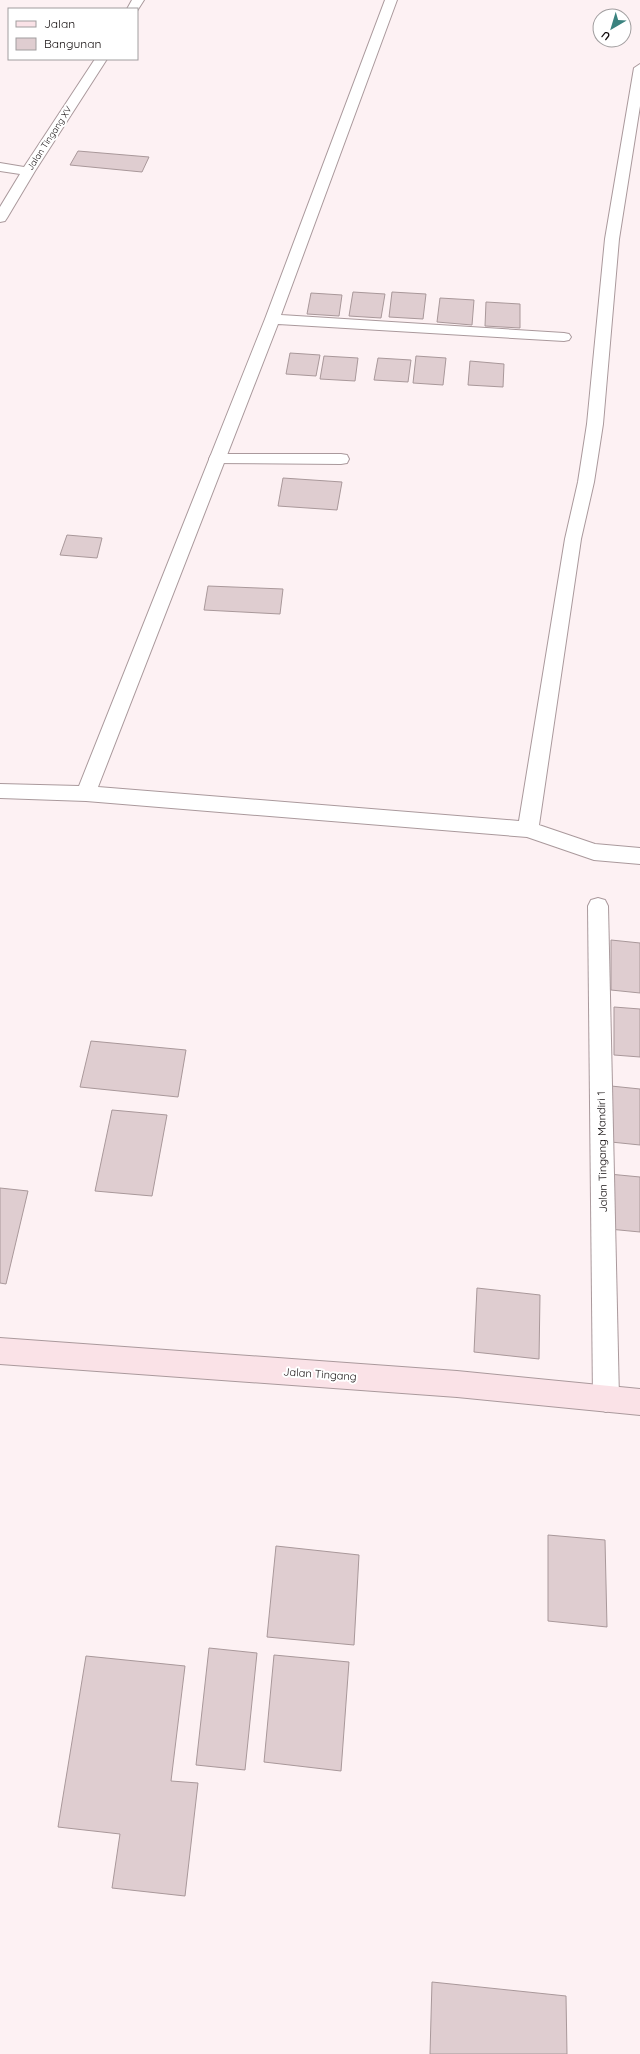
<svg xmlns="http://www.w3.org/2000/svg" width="640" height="2054" font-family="Quicksand,sans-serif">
<rect width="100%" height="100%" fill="#fdf1f3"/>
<g fill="#dfcdd0" stroke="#a9989a">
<path d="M78,151l71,6 -7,15 -72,-7z"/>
<path d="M353,292l32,2 -4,24 -32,-2z"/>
<path d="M392,292l34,2 -3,25 -34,-2z"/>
<path d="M311,293l31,2 -3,21 -32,-2z"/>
<path d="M440,298l34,2 -2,25 -35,-3z"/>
<path d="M486,302l34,2v24l-35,-2z"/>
<path d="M290,353l30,2 -4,21 -30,-2z"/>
<path d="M324,356l34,2 -3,23 -35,-2z"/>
<path d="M416,356l30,2 -3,27 -30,-2z"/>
<path d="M378,358l33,2 -3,22 -34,-2z"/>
<path d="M470,361l34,3 -1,23 -35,-2z"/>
<path d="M283,478l59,4 -5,28 -59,-4z"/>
<path d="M67,535l35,3 -5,20 -37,-3z"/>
<path d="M208,586l75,3 -3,25 -76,-4z"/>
<path d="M611,940l29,3v50l-29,-3z"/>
<path d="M614,1007l26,2v48l-26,-2z"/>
<path d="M91,1041l95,9 -8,47 -98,-10z"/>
<path d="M611,1086l29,3v56l-29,-3z"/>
<path d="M112,1110l55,5 -15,81 -57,-5z"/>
<path d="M609,1174l31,3v55l-31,-3z"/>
<path d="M0,1188l28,3 -22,93 -6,-1z"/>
<path d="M477,1288l63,7 -1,64 -65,-7z"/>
<path d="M548,1535l57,5 2,87 -59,-6z"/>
<path d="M276,1546l83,9 -5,90 -87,-8z"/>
<path d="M209,1648l48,5 -12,117 -49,-5z"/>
<path d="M274,1655l75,7 -8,109 -77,-9z"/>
<path d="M86,1656l99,10 -14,115 27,2 -13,113 -73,-8 8,-54 -62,-7z"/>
<path d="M432,1982l134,14 1,58h-137z"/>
</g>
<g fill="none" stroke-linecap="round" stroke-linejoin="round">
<defs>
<path id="lane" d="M217,454h124l6,1 2,4 -2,4 -6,1 -130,-1 -2,-4 2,-4z"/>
<g id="street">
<path d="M132,0h12l-7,11v-2h-10z"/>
<path d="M385,0h12l-116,315 283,18 5,1 2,3 -2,3 -5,1 -286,-17 -180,463 421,34 46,-282 13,-57 9,-58 18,-185 29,-171 6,-4v42l-21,133 -16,185 -9,58 -13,57 -42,286 56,19 45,4v16l-46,-4 -67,-23 -441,-36 -86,-3v-14l79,2 186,-467z"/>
<path d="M95,59h12l-72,112 -28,47 -2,3 -5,1v-15l20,-33 -20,-3v-8l24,4z"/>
<path d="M598,898l7,2 3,6 11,493 -4,9 -9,4 -9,-4 -4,-9 -5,-493 3,-6z"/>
</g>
<path id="secondary" d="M0,1338l457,33 183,18v26l-183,-18 -457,-33z"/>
</defs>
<use href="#lane" stroke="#aa999c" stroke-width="2"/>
<use href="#street" stroke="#aa999c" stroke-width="2"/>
<use href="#secondary" stroke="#aa999c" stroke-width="2"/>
<use href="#lane" fill="#fff" fill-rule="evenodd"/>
<use href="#street" fill="#fff" fill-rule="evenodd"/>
<use href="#secondary" fill="#fae2e7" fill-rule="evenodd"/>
</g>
<g text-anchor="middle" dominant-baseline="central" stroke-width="4" stroke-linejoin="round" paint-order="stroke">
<g font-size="9" fill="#130d0e" stroke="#fff">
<text transform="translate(49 138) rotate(-57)">Jalan Tingang XV</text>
</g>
<g font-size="11" fill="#130d0e" stroke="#fff">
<text transform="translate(602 1152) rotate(-91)">Jalan Tingang Mandiri 1</text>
<text transform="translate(320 1374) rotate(4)">Jalan Tingang</text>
</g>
</g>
<rect x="8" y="8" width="130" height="52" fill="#ffffff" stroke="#a19e9f"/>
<rect x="16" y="21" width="20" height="6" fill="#fae2e7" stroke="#a19e9f"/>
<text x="44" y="28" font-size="12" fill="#130d0e">Jalan</text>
<rect x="16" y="38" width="20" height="12" fill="#dfcdd0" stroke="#a19e9f"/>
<text x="44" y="48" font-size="12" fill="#130d0e">Bangunan</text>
<g transform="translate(612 28) rotate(218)"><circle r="19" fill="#ffffff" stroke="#a19e9f"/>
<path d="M0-3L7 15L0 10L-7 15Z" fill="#3b837f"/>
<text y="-6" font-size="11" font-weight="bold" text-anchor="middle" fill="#130d0e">U</text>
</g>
</svg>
